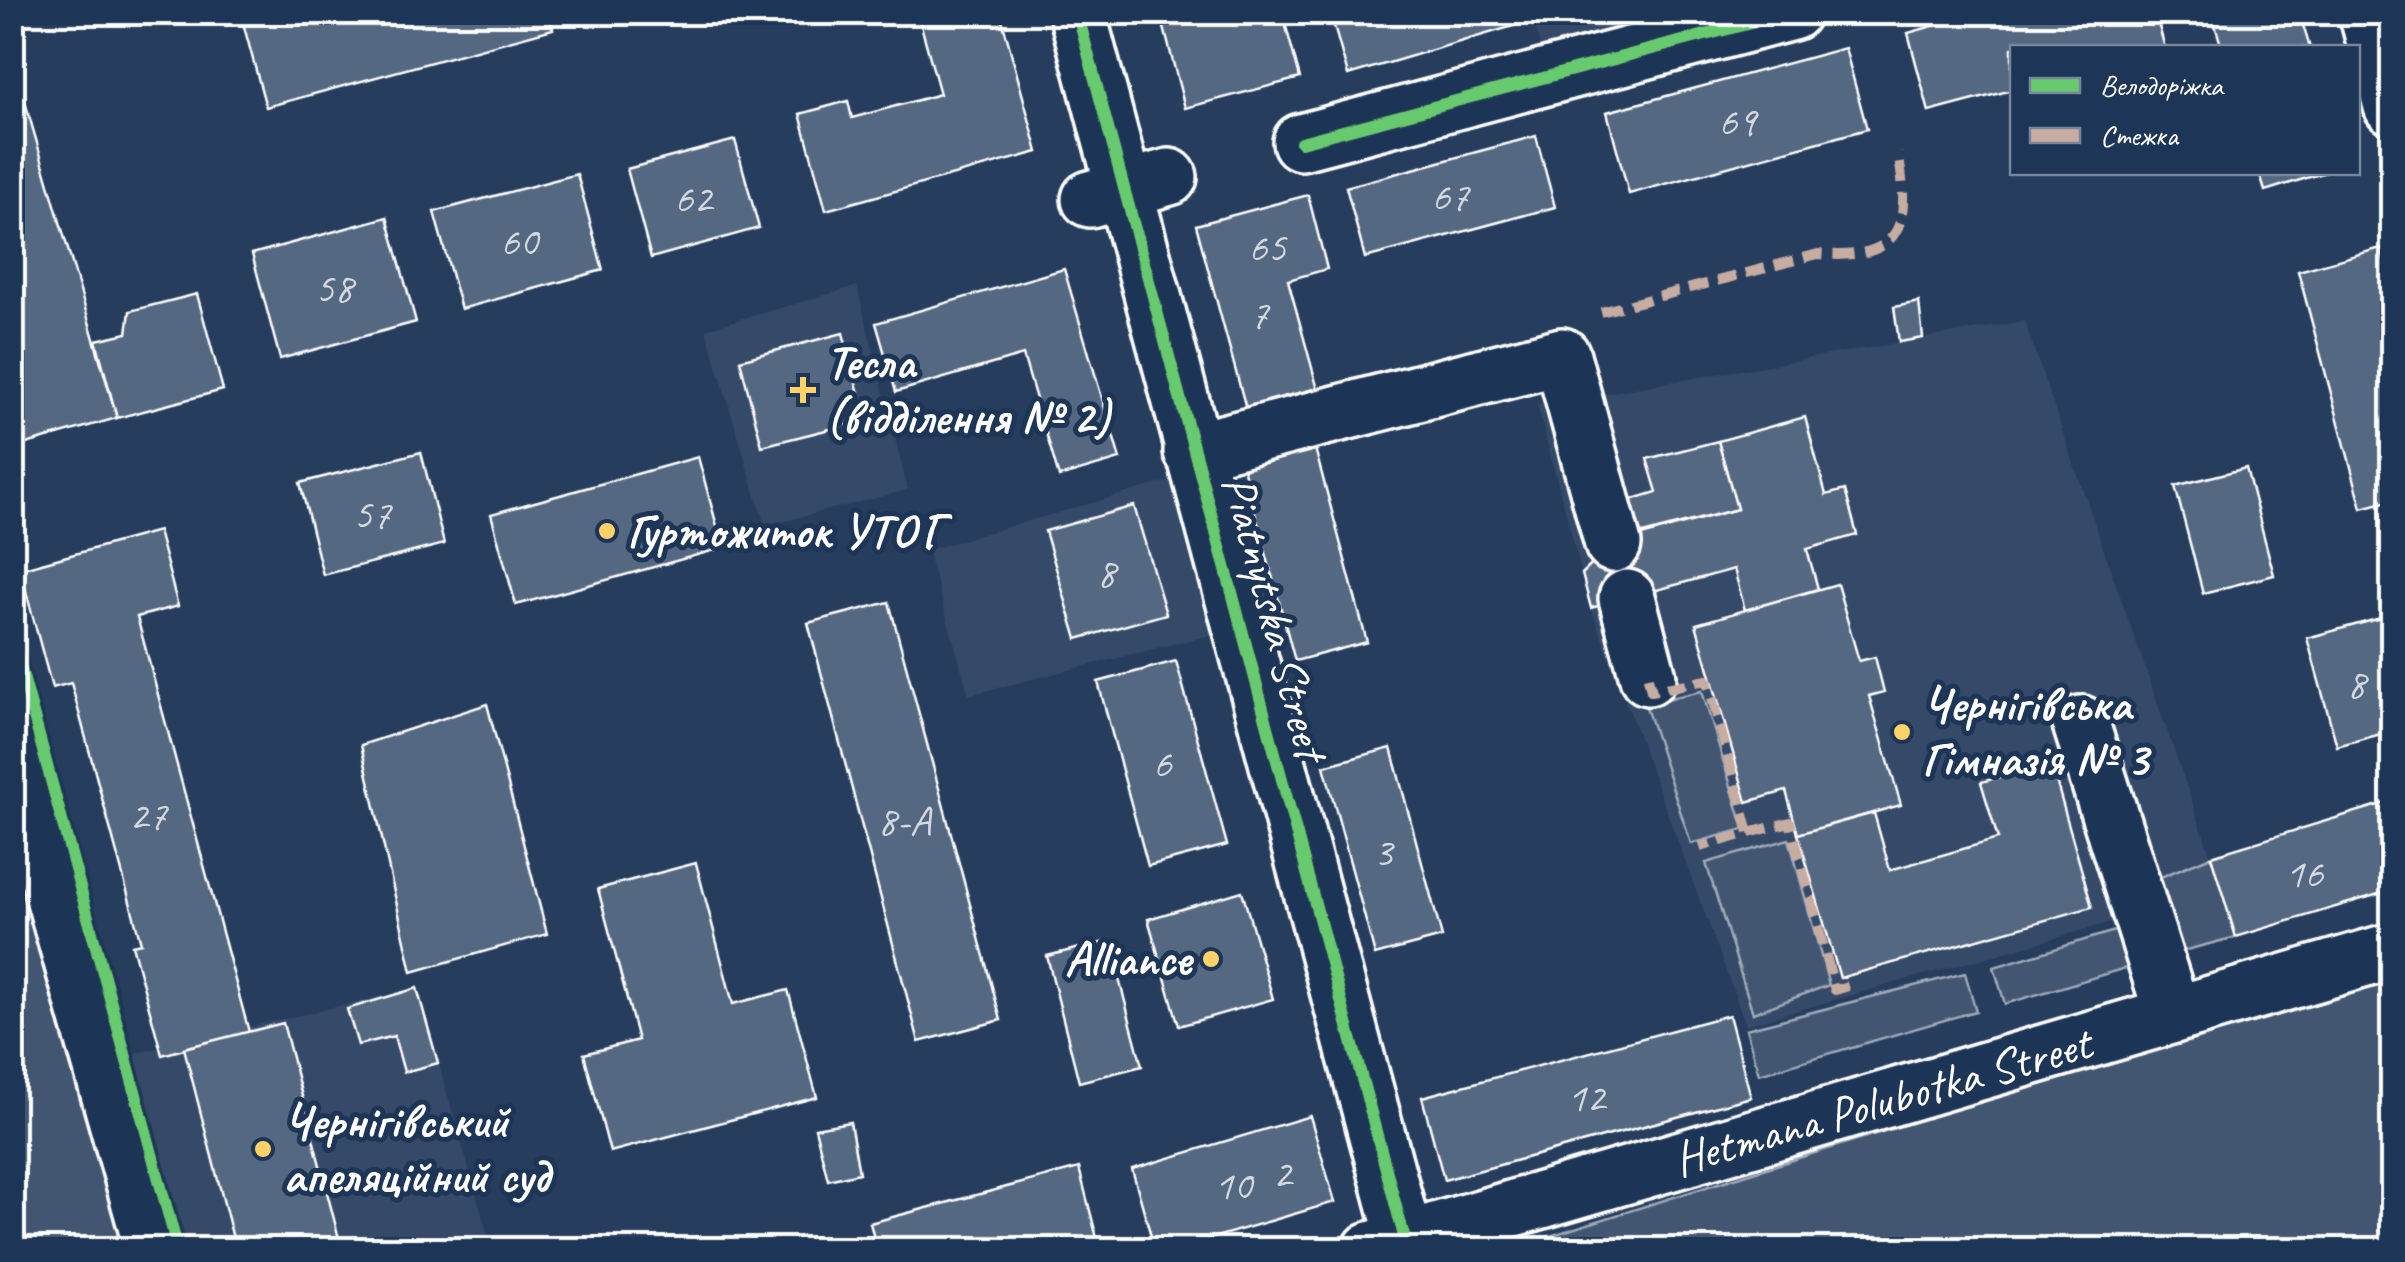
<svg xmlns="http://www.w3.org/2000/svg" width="2405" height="1262" font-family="Caveat,sans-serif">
<rect width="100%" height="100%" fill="#263d5e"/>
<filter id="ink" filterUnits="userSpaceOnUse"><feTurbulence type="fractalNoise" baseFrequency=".01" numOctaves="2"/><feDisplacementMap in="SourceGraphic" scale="20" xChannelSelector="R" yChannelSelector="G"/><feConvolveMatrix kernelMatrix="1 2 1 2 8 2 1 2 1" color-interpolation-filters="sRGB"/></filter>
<g filter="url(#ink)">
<g fill="#344a68">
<path d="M1529,13h156l-144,39 -7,-32z"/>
<path d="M857,286l51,204 -143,36 -59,-197z"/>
<path d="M2024,321l187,535 -78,32 8,26 -395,111 -155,-417 -54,-203z"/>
<path d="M1179,478l43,154 -253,63 -42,-145z"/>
<path d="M417,988l75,261h-325l-53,-191z"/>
</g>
<g fill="#425672" stroke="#a0aab8" stroke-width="2.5">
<path d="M1702,691l42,138 -53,15 -46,-140z"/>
<path d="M12,797l128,452h-125l-3,-9z"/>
<path d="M1789,839l40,146 -76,28 -47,-150z"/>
<path d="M2211,856l25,81 -65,17 -20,-73z"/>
<path d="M2128,927l11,37 -134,40 -11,-37z"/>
<path d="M1965,973l11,38 -217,63 -13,-45z"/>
<path d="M2392,982v267h-884l508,-159z"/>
</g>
<g fill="#556781" stroke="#fff" stroke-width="2.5">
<path d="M240,12h308l5,17 -287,78z"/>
<path d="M899,12h101l38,140 -212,58 -26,-96 48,-13 4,17 88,-24 -21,-76 -17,4z"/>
<path d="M1160,12h122l18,66 -115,30z"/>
<path d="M1330,12h201l3,8 -186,55z"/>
<path d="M1982,12h173l10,36h-153v42l-83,22 -21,-79z"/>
<path d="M2211,12h88l11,36h-88z"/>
<path d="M1845,48l22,81 -238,65 -22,-82z"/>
<path d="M12,57l105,361 -105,30z"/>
<path d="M1536,136l19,71 -190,51 -19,-71z"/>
<path d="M735,140l24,88 -108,30 -24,-89z"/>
<path d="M2259,172h67l-61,19z"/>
<path d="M577,174l26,96 -142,39 -27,-97z"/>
<path d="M1308,195l19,74 -39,11 32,117 -72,19 -52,-191z"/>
<path d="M387,217l29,105 -136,37 -28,-105z"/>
<path d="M2381,248l11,42v210l-30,8 -64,-237z"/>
<path d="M1064,269l56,190 -61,18 -36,-122 -127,37 -20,-69z"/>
<path d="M197,294l26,96 -106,28 -21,-78 31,-7 3,-22z"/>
<path d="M1919,302l4,36 -24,4 -5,-35z"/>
<path d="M843,333l23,87 -104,26 -22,-86z"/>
<path d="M1805,417l21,78 19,-5 12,45 -50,14 11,40 -73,21 -11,-41 -143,39 -9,-34 31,-30 124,-35 -19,-68z"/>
<path d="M1313,441l54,201 -72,19 -54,-201z"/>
<path d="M1718,441l19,68 -117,31 -10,-34 47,-14 -10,-33z"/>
<path d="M421,452l23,92 -121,31 -23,-92z"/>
<path d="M698,457l25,91 -207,57 -25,-91z"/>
<path d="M2246,468l28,107 -71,18 -28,-107z"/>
<path d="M1134,506l32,108 -89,25 -32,-108z"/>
<path d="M158,531l20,75 -41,11 112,415 -87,23 -30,-110 9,-2 -70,-260 -19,5 -32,-119z"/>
<path d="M1837,584l22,77 16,-4 9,35 -15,4 32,109 -103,29 -12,-43 -39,11 -51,-178z"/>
<path d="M889,602l112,418 -82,22 -111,-419z"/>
<path d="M2392,615v116l-55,15 -30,-108z"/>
<path d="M1176,661l51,184 -79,21 -50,-184z"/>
<path d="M487,704l60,230 -135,38 -51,-227z"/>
<path d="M1391,748l51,189 -67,18 -51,-189z"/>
<path d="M2051,763l41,144 -252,71 -42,-144 76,-21 16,57 108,-31 -17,-57z"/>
<path d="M2392,801v89l-156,47 -25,-81z"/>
<path d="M696,863l37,141 55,-14 29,107 -207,55 -26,-98 54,-14 -40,-151z"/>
<path d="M1242,891l31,108 -94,27 -31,-107z"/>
<path d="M1109,941l33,125 -63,16 -32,-126z"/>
<path d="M417,988l21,75 -34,9 -10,-36 -36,9 -11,-36z"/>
<path d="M1729,1015l22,82 -307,83 -22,-83z"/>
<path d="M283,1023l59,227h-106l-52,-202z"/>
<path d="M1310,1116l25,86 -163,48h-17l-23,-81z"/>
<path d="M850,1122l9,51 -31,7 -13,-52z"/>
<path d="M1079,1168l21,82h-223l-7,-27z"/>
</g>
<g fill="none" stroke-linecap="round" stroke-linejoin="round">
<defs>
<g id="minor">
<path d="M1077,12l328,1228"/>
<path d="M2367,12l25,94"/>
<path d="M1301,142l491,-130"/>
<path d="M1090,199l79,-22"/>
<path d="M1192,451l370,-95 51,188"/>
<path d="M1627,598l21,79"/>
<path d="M2081,724l92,291"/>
</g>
<g id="major">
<path d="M12,747l141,503"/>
<path d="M1371,1250l1021,-299"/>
</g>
</defs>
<use href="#minor" stroke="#fff" stroke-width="62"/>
<use href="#major" stroke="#fff" stroke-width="62"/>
<use href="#minor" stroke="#1d3557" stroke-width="55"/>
<use href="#major" stroke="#1d3557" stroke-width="55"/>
<g stroke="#c7aca2" stroke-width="10" stroke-dasharray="20 10" stroke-linecap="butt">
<path d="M1601,312l217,-58c83,7 94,-27 80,-101"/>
<path d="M1648,677l3,14 56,-11 42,153 -49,14"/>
<path d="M1749,833l41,-11 45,168 14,-4"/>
</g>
<defs>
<g id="cycleway">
<path d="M1077,12l328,1228"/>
<path d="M1301,142l491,-130"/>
<path d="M12,636l166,614"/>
</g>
</defs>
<use href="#cycleway" stroke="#1d3557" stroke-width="19"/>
<use href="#cycleway" stroke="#67ca6e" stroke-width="12"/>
</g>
</g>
<g fill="#ffd166" stroke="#1d3557" stroke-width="4">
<path d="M798 375h10v10h10v10h-10v10h-10v-10h-10v-10h10z"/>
<circle cx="607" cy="531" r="10"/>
<circle cx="1902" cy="732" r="10"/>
<circle cx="1211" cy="959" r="10"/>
<circle cx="263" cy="1149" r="10"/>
</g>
<g text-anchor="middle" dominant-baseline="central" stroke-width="10" stroke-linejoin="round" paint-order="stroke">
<g font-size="42" fill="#d4d9e0">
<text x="1737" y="121">69</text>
<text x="1450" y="196">67</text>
<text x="693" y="198">62</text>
<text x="519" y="241">60</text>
<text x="1267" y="247">65</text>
<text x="334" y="288">58</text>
<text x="1259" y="314">7</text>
<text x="372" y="514">57</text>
<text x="1106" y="573">8</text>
<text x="2356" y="684">8</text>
<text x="1162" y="763">6</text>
<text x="148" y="815">27</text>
<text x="904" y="821">8-А</text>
<text x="1383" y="852">3</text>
<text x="2304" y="873">16</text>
<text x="1586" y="1097">12</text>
<text x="1282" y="1173">2</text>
<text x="1233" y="1185">10</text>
</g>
<g font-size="48" font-weight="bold" fill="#fff" stroke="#1d3557" text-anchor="start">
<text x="826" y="362">Тесла<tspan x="826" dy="55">(відділення № 2)</tspan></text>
<text x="627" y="531">Гуртожиток УТОГ</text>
<text x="1922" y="704">Чернігівська<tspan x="1922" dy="55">Гімназія № 3</tspan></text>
<text x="1191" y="959" text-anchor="end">Alliance</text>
<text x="283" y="1121">Чернігівський<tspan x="283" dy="55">апеляційний суд</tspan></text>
</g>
<g font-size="48" fill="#fff" stroke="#1d3557">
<text transform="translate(1275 617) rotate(75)">Piatnytska Street</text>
<text transform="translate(1882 1101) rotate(-16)">Hetmana Polubotka Street</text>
</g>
</g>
<rect width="2405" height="1262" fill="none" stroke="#1d3557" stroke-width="50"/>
<rect x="25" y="25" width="2355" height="1212" fill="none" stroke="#fff" stroke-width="4" filter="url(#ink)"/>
<rect x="2010" y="45" width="350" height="130" fill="#1d3557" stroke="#77869a" stroke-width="2.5"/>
<rect x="2030" y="78" width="50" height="15" fill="#67ca6e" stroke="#77869a" stroke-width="2.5"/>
<text x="2100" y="95" font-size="30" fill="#ffffff">Велодоріжка</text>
<rect x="2030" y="128" width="50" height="15" fill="#c7aca2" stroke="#77869a" stroke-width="2.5"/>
<text x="2100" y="145" font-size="30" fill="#ffffff">Стежка</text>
</svg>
